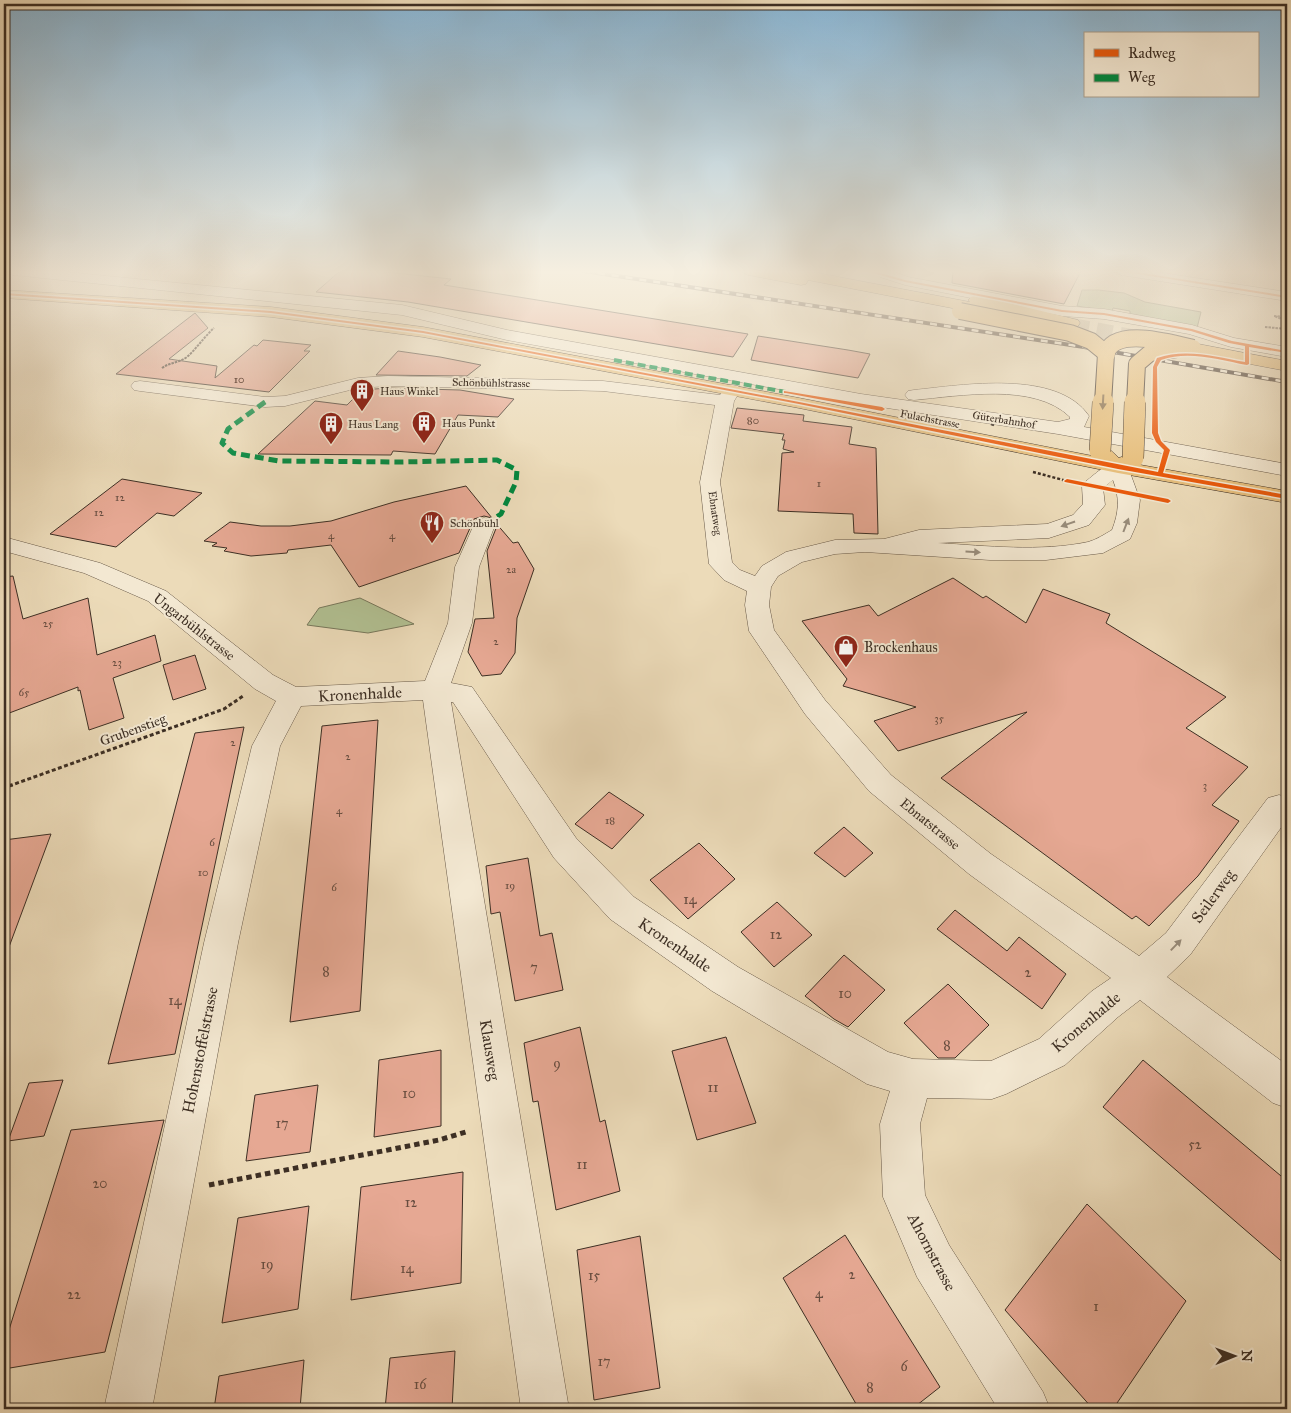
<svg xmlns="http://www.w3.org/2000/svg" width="1291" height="1413" font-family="'IM FELL Great Primer',serif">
<rect width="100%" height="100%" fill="#ecdbb9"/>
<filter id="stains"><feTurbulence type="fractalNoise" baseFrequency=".004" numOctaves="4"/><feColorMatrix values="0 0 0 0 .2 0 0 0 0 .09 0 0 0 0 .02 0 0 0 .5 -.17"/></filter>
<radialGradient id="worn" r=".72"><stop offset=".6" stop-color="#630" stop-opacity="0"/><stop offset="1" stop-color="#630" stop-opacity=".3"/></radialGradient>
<g fill="#b2c193" stroke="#78785c">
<path d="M1082,290h16l26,3 21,9 56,10 -4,16 -67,-13v-4l-17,-3 -1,4 -35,-6z"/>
<path d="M360,598l54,26 -46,9 -61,-8 12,-17z"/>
</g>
<g fill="#e6a893" stroke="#3d2f24">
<path d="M340,271h37l74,8 -7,6 304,49 -15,23 -325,-55 -92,-10z"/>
<path d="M953,271h128l-17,33 -112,-21z"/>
<path d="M195,313l13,15 -39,31 48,7 -2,12 39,-33 3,1 6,-6 48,5 -7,6h6l-41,41 -153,-18z"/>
<path d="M758,336l90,14 22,4 -12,24 -107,-18z"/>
<path d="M398,351l42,6 41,8 -14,11 -91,-1z"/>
<path d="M388,388l72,2 54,9 -16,18 -40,-2 -23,39 -42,-3 -2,4 -133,-1 57,-53 32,4 15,-15z"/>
<path d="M737,408l67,7 -1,6 49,6 -3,17 27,4 2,86 -24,-1 -1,-19 -75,-3 4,-58 12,-1 -11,-3 2,-9h-3l2,-6 -53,-6z"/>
<path d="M122,479l80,14 -28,23 -17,-3 -41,34 -66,-13z"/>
<path d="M466,486l26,32 -8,-2 -10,3 -15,34 -100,34 -28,-42 -43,5 -1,3 -36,3 -27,-5 3,-3 -15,-2 5,-3 -13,-2 26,-19 31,4h29l41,-5 63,-19z"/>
<path d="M495,522l18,21 5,-1 16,27 -17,49 -2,35 -14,21 -19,2 -14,-24 7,-33 19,-1 -7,-67 10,-25z"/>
<path d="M13,576l10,43 65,-21 9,57 58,-20 6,26 -48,17 11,40 -35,12 -9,-40 -2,1v-4l-74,28v-138z"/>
<path d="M953,578l30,20 3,-2 40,27 17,-34 67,25 -4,9 120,74 -40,31 62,39 -36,38 27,16 -41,55 -49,50 -13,-10 -4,3 -191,-141 86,-66 -129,39 -24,-30 42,-14 -73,-21 4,-7 -45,-58 67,-16 9,11z"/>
<path d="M195,655l11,34 -33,11 -10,-35z"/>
<path d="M378,720l-18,291 -70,11 32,-296z"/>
<path d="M244,727l-69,327 -67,10 87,-331z"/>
<path d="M609,792l35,23 -32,34 -37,-25z"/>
<path d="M844,827l29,26 -28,24 -31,-24z"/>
<path d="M51,834l-45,121h-2v-115z"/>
<path d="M699,843l36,36 -47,40 -38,-39z"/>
<path d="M528,858l12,78 12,-3 11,57 -48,11 -15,-89 -9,2 -5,-48z"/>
<path d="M777,902l35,33 -38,32 -33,-35z"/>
<path d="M955,910l52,41 12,-14 47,37 -24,35 -105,-80z"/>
<path d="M844,955l41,35 -37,37 -14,-8 -29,-23z"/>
<path d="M948,984l41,41 -34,33h-17l-34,-35z"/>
<path d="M580,1027l20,95 5,-2 15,71 -64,19 -18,-109 -5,1 -9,-59z"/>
<path d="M726,1037l30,86 -59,17 -25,-89z"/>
<path d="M441,1050v76l-67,11 5,-77z"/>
<path d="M1143,1060l144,121v85l-184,-159z"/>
<path d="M63,1080l-19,56 -36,5 21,-58z"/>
<path d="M318,1085l-8,67 -64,9 9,-66z"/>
<path d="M164,1120l-59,232 -101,17v-23l67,-216z"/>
<path d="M463,1172l-2,111 -110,17 10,-113z"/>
<path d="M1087,1204l99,97 -73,108h-20l-88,-99z"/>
<path d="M309,1206l-11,103 -76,14 16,-105z"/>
<path d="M845,1235l95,152 -28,22h-53l-76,-131z"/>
<path d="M640,1236l20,152 -66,12 -17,-150z"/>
<path d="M455,1351l-3,58h-67l5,-51z"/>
<path d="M304,1360l-4,49h-86l5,-33z"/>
</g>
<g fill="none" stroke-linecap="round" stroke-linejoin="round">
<path stroke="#c9b99b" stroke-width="16" stroke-dasharray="16 8" stroke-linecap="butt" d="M1073,326l79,15"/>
<defs>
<g id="minor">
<path d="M6,271h50l346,34 105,25 354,64 197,28 12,-3v-2c-36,-35 -110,-21 -156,-17l-6,-1 -3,-4 3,-4 6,-1c49,-5 143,-21 175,26l-5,11 203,37v12l-229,-42 -197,-30 -354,-64 -105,-25 -389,-40z"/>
<path d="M880,271h11l17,6 154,29 42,3 88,16 42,13 53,9v10l-56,-10 -42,-13 -85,-15 -42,-3 -157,-31 -25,-8 -2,-3z"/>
<path d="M1114,271h36l137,21v9l-166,-26z"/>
<path d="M388,376l215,5 117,14 6,-9 6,-1 6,1 3,4 -7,11 -14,81 12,80 8,8 15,6 7,-10 24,-14 49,-12 49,-1 35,-9 128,-6 26,-9 10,-11 -1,-18 3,-4c12,-9 24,-23 40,-19l3,4 12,33 -3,23 -7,16 -27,14 -57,7h-56l-125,-8 -30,2 -33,8 -24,14 -7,11 -2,18 5,25 51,70 66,75 100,79 148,102 27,-23 102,-135 11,-3 8,2v25h-2l-95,133 -23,22 120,88v43l-14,-5 -133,-103 -22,17 -53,48 -59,29 -14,5 -65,-1 -7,26 5,71 24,50 94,147 7,17h-52l-81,-132 -34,-80 -3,-73 10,-33 -23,-7 -155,-93 -102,-72 -56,-61 -101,-156h-2l118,707h-48l-98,-709 -122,6 -21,40 -42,197 -86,466h-48l100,-466 48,-197 24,-45 -21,-12 -107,-88 -64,-28 -80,-22v-14l96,26 66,28 107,84 23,12 129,-6 23,-58 7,-56 21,-47 8,-2 8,2 3,5 -16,42 -7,56 -21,60 21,4 104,151 58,59 104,70 150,85 25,7 78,2 48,-22 53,-48 19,-13 -142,-104 -100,-83 -64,-77 -56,-83 -4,-26 2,-14 -23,-11 -15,-16 -9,-82 15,-77 -112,-14 -215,-5 -30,2 -73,18 -20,1 -125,-16 -6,-1 -3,-4 3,-4 6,-1 125,16 20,-1 73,-18zM1113,480c7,18 6,32 -1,50 -7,4 -16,10 -24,12 -48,10 -101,4 -150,1l111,-5 40,-13 16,-20 -2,-17z"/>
</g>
<path id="major" d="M4,290l267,17 152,20 376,71 319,63 169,30v12l-169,-30 -319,-65 -376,-71 -152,-20 -267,-19z"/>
<g id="highway">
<path d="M741,271h66l163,31 -2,-2 3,-3 5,-2 102,25 2,3 -2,3 -6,2 -72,-18 -2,4 -5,2 -185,-36 -2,4 -5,1 -53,-10z"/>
<path d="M1193,343l94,18v10l-100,-19 -2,-4 2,-4z"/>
<path d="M1100,445l7,2 12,11 14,-6 7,2 3,4c-17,25 -39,13 -53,-7l3,-4z"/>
</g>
</defs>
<use href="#minor" stroke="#695a49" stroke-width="1"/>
<use href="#major" stroke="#3d2f24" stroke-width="1"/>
<use href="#highway" stroke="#3d2f24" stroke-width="1"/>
<g stroke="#3d2f24" stroke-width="2" stroke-dasharray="2.5 1" stroke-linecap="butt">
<path d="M1287,317l-13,-1 13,5"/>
<path d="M1265,327l22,2"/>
<path d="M162,368c8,-6 17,-5 25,-11 10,-9 17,-20 27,-29"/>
</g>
<path stroke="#3d2f24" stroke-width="2.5" stroke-dasharray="3 2" stroke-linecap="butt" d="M1033,472l34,9"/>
<path stroke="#3d2f24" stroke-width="3" stroke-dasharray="4 2.5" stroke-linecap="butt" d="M9,786l215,-77 19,-13"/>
<path stroke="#3d2f24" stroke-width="4" stroke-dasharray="4.5 3" stroke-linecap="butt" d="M4,788l8,-3"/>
<path stroke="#3d2f24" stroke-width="5" stroke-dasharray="5.5 4" stroke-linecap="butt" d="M209,1185l230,-45 30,-9"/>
<use href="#minor" fill="#f3e8d2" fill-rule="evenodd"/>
<use href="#major" fill="#e6be7c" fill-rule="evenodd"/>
<use href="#highway" fill="#e6be7c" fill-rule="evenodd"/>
<defs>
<path id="rail" d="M584,271l500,76 203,35"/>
</defs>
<use href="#rail" stroke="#3d2f24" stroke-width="4"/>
<use href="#rail" stroke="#f3e8d2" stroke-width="2.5" stroke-dasharray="7" stroke-linecap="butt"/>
<defs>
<g id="highway-bridge-far1">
<path d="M960,311l110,22 21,8 16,13"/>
<path d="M1103,403l3,-49c8,-28 67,-11 87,-6"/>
<path d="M1135,403l2,-39 13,-11 26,-4"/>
</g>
<g id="highway-bridge">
<path d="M1100,451l3,-49"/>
<path d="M1133,458l2,-56"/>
</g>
</defs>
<use href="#highway-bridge-far1" stroke="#3d2f24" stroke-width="18" stroke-linecap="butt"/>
<use href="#highway-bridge" stroke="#3d2f24" stroke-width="22" stroke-linecap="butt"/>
<path stroke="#3d2f24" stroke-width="2.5" stroke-dasharray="3 2" stroke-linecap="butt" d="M991,424l2,1 -1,2"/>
<use href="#highway-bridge-far1" stroke="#e6be7c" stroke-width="16"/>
<use href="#highway-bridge" stroke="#e6be7c" stroke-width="21"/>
<g stroke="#00873e" stroke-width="4" stroke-dasharray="8 4" stroke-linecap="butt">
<path d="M614,360l177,33"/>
<path d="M263,403l2,-1"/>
</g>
<path stroke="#00873e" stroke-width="5" stroke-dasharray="9 5" stroke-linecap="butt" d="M265,402l-37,27 -6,14 11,10 46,8 122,1 96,-2 20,10 -1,12 -15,32 -17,11"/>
<defs>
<g id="cycleway">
<path d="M866,271h8l31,9 157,30 42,3 88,16 40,12 55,10v2l-38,-6v17l-2,1c-28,-5 -58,-15 -86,-5l-4,7 1,66 3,8 9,9 -7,23 124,22v4l-169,-30 -319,-65 -376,-71 -152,-20 -267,-18v-2l267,18 152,20 376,71 359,70 6,-22 -8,-8 -4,-9 1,-66 4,-9c29,-10 59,-1 88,4v-16l-16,-3 -38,-12 -87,-16 -42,-3 -157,-30z"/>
<path d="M1119,271h11l157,25v2z"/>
<path d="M784,391l98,16 3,2 -3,2 -96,-18h-2z"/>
<path d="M1067,479l101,20 3,2 -3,2 -103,-21 -1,-1z"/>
</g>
</defs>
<use href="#cycleway" stroke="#f3e8d2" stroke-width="3"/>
<use href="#cycleway" fill="#e8590c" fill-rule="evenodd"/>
</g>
<defs><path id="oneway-solid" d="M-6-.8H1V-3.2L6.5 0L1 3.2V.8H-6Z" transform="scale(1.25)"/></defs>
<use fill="#896f4c" href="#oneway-solid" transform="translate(1103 402) rotate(93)"/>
<g fill="#988c7b">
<use href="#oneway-solid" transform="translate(1068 524) rotate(161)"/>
<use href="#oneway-solid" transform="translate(1126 525) rotate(-69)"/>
<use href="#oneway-solid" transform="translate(973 552) rotate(3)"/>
<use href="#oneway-solid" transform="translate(1176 945) rotate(-46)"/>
</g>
<linearGradient id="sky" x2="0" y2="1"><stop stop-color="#89b6d5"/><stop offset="0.58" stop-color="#f6efe0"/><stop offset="1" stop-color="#f6efe0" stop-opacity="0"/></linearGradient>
<rect width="1291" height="469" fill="url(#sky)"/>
<defs>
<symbol id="building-pin" viewBox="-11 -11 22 30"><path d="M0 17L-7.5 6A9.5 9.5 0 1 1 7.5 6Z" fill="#8f2418" stroke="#f3e8d2"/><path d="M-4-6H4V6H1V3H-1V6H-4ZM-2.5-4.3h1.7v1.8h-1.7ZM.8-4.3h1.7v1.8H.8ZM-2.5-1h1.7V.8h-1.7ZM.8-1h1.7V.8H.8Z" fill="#fff"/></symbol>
<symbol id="restaurant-pin" viewBox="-11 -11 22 30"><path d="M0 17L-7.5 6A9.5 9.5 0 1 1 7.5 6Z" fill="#8f2418" stroke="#f3e8d2"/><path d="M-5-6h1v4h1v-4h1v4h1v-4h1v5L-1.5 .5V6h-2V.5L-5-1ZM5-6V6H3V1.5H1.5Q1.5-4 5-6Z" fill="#fff"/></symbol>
<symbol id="shop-pin" viewBox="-11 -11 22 30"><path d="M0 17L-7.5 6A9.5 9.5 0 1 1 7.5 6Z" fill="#8f2418" stroke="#f3e8d2"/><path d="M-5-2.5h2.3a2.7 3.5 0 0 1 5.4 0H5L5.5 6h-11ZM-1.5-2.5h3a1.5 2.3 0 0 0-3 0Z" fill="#fff"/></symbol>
</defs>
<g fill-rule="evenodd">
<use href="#building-pin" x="348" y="377" width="28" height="38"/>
<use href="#building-pin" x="410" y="409" width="28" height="38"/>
<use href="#building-pin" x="317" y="410" width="28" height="38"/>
<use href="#restaurant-pin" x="418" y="509" width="28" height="38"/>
<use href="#shop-pin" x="832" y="633" width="28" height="38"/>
</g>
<g text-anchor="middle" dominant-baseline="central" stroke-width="4" stroke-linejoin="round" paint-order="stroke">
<g font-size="11" fill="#674d40">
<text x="239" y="379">10</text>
<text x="753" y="420">80</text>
<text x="819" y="483">1</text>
<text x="120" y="497">12</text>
<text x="99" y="512">12</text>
<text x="331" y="535">4</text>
<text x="392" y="535">4</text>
<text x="511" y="569">2a</text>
<text x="48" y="623">25</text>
<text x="496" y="641">2</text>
<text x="117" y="662">23</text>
<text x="24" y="692">65</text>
<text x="939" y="718">35</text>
<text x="233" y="742">2</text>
<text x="348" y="756">2</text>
<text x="1205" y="785">3</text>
<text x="339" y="810">4</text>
<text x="610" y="820">18</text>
<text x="212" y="842">6</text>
<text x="203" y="872">10</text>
<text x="510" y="885">19</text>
<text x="334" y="887">6</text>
</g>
<g font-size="11" fill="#3d2f24" stroke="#f3e8d2">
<text transform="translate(491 383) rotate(1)">Schönbühlstrasse</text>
<text transform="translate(930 419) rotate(11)">Fulachstrasse</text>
<text transform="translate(1004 420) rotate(9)">Güterbahnhof</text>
<text transform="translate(715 513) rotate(82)">Ebnatweg</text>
</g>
<g font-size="11" fill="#3d2f24" stroke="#f3e8d2" text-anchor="start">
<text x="380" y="391">Haus Winkel</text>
<text x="442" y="423">Haus Punkt</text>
<text x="348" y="424">Haus Lang</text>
<text x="450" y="523">Schönbühl</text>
</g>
<g font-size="14" fill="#3d2f24" stroke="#f3e8d2">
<text transform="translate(194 627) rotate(38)">Ungarbühlstrasse</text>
<text transform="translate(133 730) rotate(-20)">Grubenstieg</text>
<text transform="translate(930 824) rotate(39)">Ebnatstrasse</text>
</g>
<g font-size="14" fill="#3d2f24" stroke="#f3e8d2" text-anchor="start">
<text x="864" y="647">Brockenhaus</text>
</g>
<g font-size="14" fill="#674d40">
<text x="690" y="899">14</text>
<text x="776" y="934">12</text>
<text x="534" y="967">7</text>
<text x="326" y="971">8</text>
<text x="1028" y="972">2</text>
<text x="845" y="993">10</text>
<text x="175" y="1000">14</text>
<text x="947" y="1045">8</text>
<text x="557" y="1063">9</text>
<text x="713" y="1087">11</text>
<text x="409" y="1093">10</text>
<text x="282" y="1123">17</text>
<text x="1195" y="1144">52</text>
<text x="582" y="1164">11</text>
<text x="100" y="1183">20</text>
<text x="411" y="1202">12</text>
<text x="267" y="1264">19</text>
<text x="407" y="1268">14</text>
<text x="852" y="1274">2</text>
<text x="594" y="1275">15</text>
<text x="819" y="1293">4</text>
<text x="74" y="1294">22</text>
<text x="1096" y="1306">1</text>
<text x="604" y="1361">17</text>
<text x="904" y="1366">6</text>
<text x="420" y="1384">16</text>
<text x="870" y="1387">8</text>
</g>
<g font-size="16" fill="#3d2f24" stroke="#f3e8d2">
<text transform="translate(360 694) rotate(-3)">Kronenhalde</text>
<text transform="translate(1213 896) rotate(-54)">Seilerweg</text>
<text transform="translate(675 945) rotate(34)">Kronenhalde</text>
<text transform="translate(1086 1022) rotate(-40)">Kronenhalde</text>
<text transform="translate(200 1050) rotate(-79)">Hohenstoffelstrasse</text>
<text transform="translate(490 1050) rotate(81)">Klausweg</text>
<text transform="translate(932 1252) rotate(62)">Ahornstrasse</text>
</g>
</g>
<rect width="1291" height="1413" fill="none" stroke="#ecdbb9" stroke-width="20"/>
<rect x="5" y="5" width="1281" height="1403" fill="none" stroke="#3d2f24" stroke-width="2.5"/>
<rect x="10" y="10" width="1271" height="1393" fill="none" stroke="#3d2f24"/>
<rect x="1084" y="32" width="175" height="65" fill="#f3e8d2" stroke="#aa9e8c"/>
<rect x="1094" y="49" width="25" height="8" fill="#e8590c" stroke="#aa9e8c"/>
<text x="1128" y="58" font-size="15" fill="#3d2f24">Radweg</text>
<rect x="1094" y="74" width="25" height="8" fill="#00873e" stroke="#aa9e8c"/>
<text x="1128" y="82" font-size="15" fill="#3d2f24">Weg</text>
<g transform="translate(1234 1356) rotate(89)" stroke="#f3e8d2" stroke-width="4" paint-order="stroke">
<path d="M0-4L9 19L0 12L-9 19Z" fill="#3d2f24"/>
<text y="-8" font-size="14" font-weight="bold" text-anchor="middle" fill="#3d2f24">N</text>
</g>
<rect width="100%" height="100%" filter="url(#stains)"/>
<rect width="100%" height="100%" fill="url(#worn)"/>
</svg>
